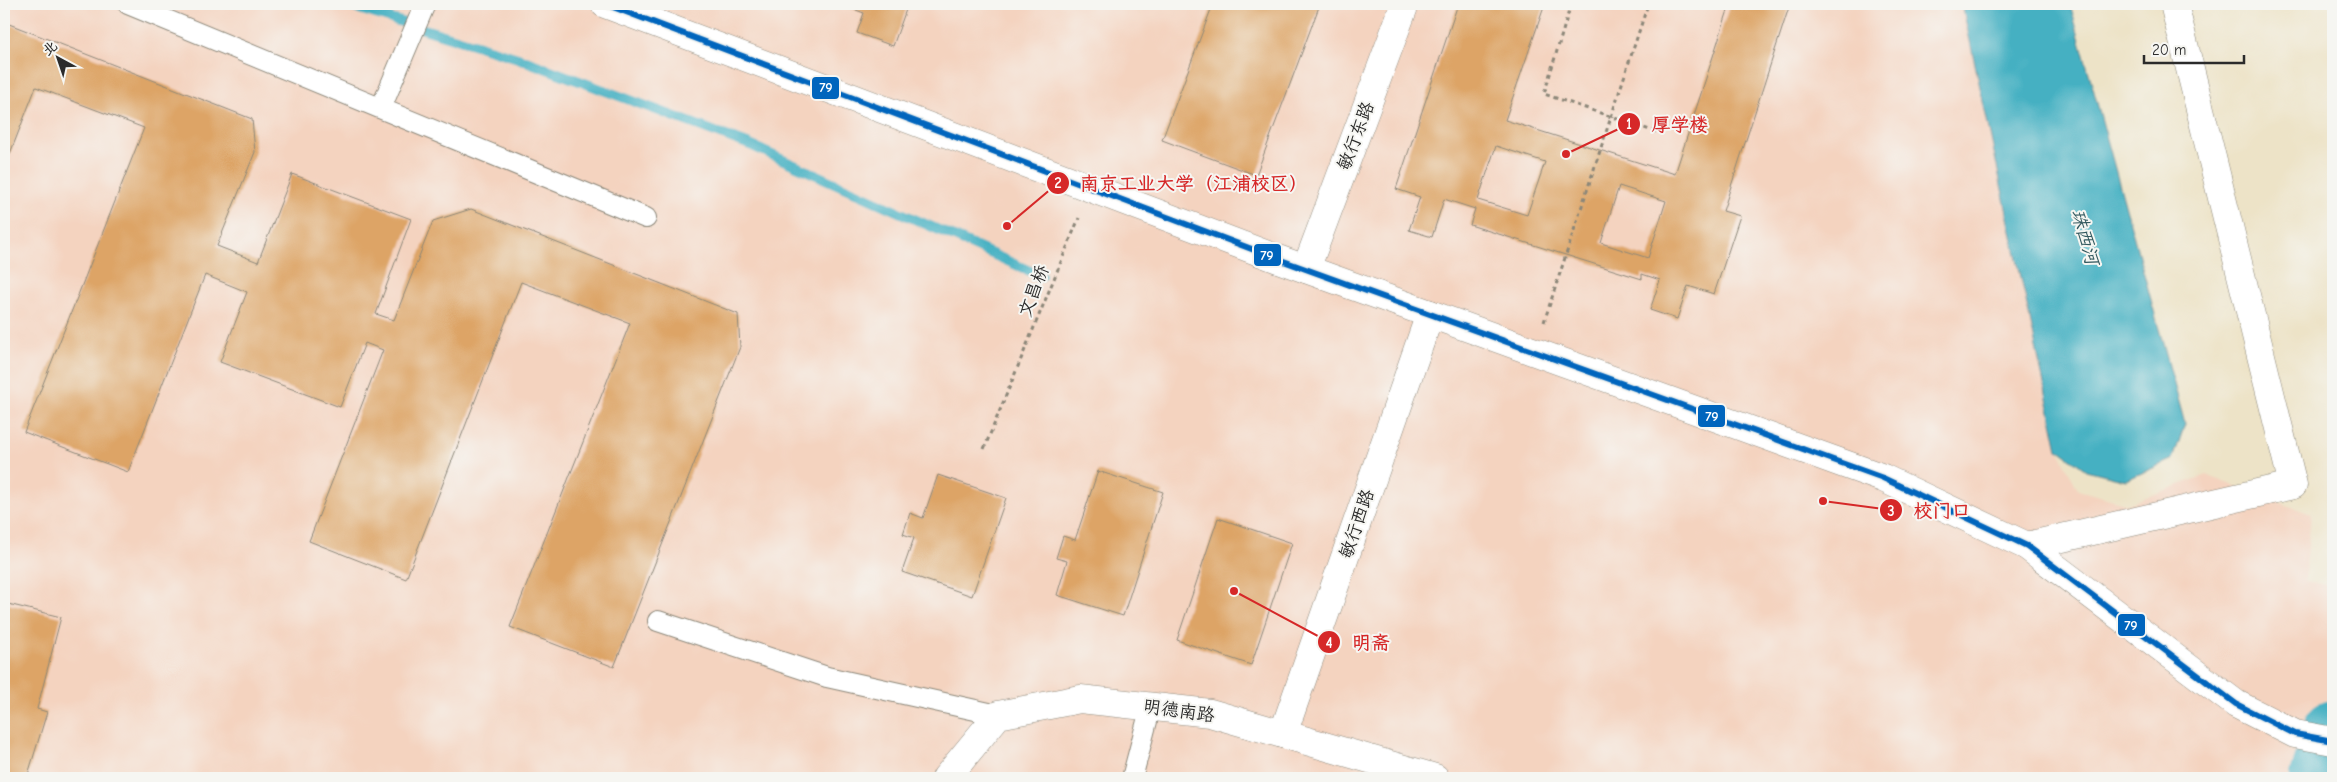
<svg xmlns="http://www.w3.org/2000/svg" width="2337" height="782" font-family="'Comic Neue','LXGW WenKai TC',sans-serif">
<rect width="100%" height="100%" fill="#f6f6f2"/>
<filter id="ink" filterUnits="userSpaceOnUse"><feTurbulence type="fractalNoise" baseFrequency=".02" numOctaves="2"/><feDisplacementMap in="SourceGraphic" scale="10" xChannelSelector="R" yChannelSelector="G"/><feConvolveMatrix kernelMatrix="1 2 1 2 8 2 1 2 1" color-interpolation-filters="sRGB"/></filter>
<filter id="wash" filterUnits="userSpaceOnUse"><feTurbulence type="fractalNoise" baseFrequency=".0096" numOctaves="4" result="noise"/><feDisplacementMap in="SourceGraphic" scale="20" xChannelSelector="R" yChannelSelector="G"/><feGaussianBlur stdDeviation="1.12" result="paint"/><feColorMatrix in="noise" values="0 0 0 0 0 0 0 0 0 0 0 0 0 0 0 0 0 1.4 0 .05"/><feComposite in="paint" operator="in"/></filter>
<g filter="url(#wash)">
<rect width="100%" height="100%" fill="#ede3c7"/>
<path fill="#f4d3bf" d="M4,4h1958l96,445 20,41 50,14 78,-29 105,39 -6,67 28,5v192h-2329z"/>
<path fill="#44b0c2" stroke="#386e76" d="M1962,4h108l115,420 -12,35 -47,21 -40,-10 -28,-21z"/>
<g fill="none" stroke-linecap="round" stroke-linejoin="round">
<path stroke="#44b0c2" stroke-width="10" d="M343,4l175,54 232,87 291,131"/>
<path stroke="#44b0c2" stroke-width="60" d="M2320,778l13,-48"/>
</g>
<g id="blocks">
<g fill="#dda466" fill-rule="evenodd">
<path d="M840,4h68l-15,42 -36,-13 7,-20z"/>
<path d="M1213,4h107l-64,171 -94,-35z"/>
<path d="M1458,4h87l-40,116 170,54 55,-170h60l-67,207 17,5 -26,78 -26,-8 -11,33 -27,-9 10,-30 -18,-6v5l-172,-54 5,-16 -31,-10 -12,38 -23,-7 11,-33 -24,-8zM1496,146l49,16 -18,53 -49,-15zM1619,186l47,15 -18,57 -47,-15z"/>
<path d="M4,22l248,97 3,33 -38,94 41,16 34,-88 119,45 -35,95 18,6 39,-99 38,-12 267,105 2,33 -126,320 -104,-40 120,-304 -109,-41 -115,297 -97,-38 74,-191 -18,-7 -25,64 -120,-45 27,-70 -42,-17 -77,197 -104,-40 120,-304 -108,-41 -32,82z"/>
<path d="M1098,471l65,21 -40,124 -66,-21 10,-34 -11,-3 7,-22 12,4z"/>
<path d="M938,475l68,23 -34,98 -70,-24 12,-34 -11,-4 7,-21 13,5z"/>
<path d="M1218,518l74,25 -41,122 -74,-25z"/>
<path d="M4,603l57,14 -24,92 10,3 -20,66h-23z"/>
</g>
</g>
</g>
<g filter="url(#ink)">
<use href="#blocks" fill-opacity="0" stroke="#8c8779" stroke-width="1"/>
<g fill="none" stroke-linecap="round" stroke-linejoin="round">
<defs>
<g id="lane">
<path d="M128,4l518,214"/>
<path d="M381,108l44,-104"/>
<path d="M658,621l169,56 171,38"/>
<path d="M1132,778l19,-72"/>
</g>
<g id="street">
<path d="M605,4l673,255 605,219 144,68 209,158 59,30 38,7"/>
<path d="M1306,269l99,-265"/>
<path d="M2027,546l266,-61 -119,-481"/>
<path d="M1283,734l147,-420"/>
<path d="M946,778l52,-63 82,-16 130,14 225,65"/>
</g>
</defs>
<use href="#lane" stroke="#8c8779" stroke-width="22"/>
<use href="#street" stroke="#8c8779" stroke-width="29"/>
<g stroke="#8c8779" stroke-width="3" stroke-dasharray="4 4" stroke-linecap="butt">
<path d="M1571,4l-27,90 112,38"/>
<path d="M1544,322l104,-318"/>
<path d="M984,449l95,-231"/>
</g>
<use href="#lane" stroke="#fff" stroke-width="20"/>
<use href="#street" stroke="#fff" stroke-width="28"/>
<defs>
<path id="bus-1" d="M605,4l673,255 605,219 144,68 209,158 59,30 38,7"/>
</defs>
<use href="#bus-1" stroke="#f6f6f2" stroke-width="10"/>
<use href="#bus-1" stroke="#0065bd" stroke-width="6"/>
</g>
</g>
<g text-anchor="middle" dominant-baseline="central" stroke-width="4" stroke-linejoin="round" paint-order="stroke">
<g font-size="18" fill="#2b2b2b" stroke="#f6f6f2">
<text transform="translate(1356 136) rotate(-69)">敏行东路</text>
<text transform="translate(1034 291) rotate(-69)">文昌桥</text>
<text transform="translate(1357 524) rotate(-71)">敏行西路</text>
<text transform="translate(1179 711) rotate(8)">明德南路</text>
</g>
<g font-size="19" font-style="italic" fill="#345a60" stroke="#f6f6f2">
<text transform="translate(2085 237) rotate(74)">珠西河</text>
</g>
</g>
<path fill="none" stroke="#d62828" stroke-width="2" d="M1566 154L1629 124M1007 226L1058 183M1823 501L1891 510M1234 591L1329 642"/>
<g fill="#d62828" stroke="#f6f6f2" stroke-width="2">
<circle cx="1566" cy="154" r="5"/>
<circle cx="1007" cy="226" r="5"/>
<circle cx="1823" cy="501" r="5"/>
<circle cx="1234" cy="591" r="5"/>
<circle cx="1629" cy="124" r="12"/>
<circle cx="1058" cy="183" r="12"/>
<circle cx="1891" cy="510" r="12"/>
<circle cx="1329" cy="642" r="12"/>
</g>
<g font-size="15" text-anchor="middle" font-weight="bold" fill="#fff">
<text x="1629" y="129">1</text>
<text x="1058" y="188">2</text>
<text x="1891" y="516">3</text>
<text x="1329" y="648">4</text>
</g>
<g font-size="19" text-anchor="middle" font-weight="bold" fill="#d62828" stroke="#f6f6f2" stroke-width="4" stroke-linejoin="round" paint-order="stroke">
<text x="1680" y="131">厚学楼</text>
<text x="1194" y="190">南京工业大学（江浦校区）</text>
<text x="1942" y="517">校门口</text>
<text x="1371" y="649">明斋</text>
</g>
<g stroke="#f6f6f2" stroke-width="2">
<rect x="811" y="76" width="29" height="24" rx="5" fill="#0065bd"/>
<rect x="1253" y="243" width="29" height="24" rx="5" fill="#0065bd"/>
<rect x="1697" y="404" width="29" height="24" rx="5" fill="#0065bd"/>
<rect x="2117" y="613" width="29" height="24" rx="5" fill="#0065bd"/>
</g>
<g font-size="14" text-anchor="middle" font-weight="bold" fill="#fff">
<text x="826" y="92">79</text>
<text x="1267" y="260">79</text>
<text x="1712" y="421">79</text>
<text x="2131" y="630">79</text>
</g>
<rect width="2337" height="782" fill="none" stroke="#f6f6f2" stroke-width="20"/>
<g transform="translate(58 58) rotate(320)" stroke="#f6f6f2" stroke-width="4" paint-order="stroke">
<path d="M0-4L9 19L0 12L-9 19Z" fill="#2b2b2b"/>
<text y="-8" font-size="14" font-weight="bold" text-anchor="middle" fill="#2b2b2b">北</text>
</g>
<path d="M2144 55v8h100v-8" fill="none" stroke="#2b2b2b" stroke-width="2.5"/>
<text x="2152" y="55" font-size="15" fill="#2b2b2b" stroke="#f6f6f2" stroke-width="4" paint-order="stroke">20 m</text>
</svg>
